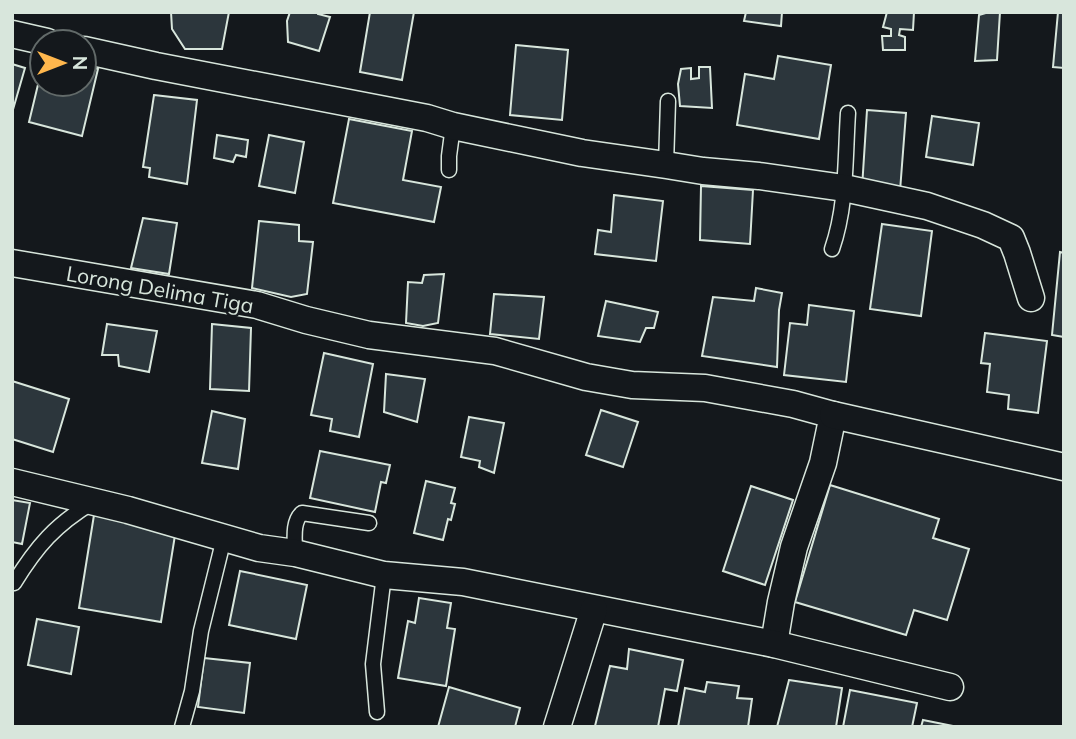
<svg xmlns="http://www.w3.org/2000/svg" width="1076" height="739" font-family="Mulish,sans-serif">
<rect width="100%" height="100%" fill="#14181c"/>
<g fill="#2c363c" stroke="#d8e6dc" stroke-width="2">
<path d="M171,12h58l-7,37h-37l-13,-20z"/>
<path d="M290,12h28v2l12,3 -11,34 -31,-9 -1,-21z"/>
<path d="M370,12h44l-12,68 -42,-8z"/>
<path d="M746,12h36l-1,14 -37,-5z"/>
<path d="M887,12h27l-1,18 -13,-1 -1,6 6,2v13h-22l-1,-14h9v-7l-8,-2z"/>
<path d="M989,12h11l-3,48 -22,1 4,-46z"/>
<path d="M1058,12h6v56l-11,-1z"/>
<path d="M516,45l52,5 -6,70 -52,-5z"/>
<path d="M778,56l53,9 -12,74 -82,-14 8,-51 29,5z"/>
<path d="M12,64l13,4 -13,45z"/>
<path d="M84,65l14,4 -16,67 -53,-14 13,-54v16h42z"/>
<path d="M699,67h11l2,41 -32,-2 -2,-22 3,-15 10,-1v11l8,-1z"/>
<path d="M154,95l43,5 -10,84 -38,-7 1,-9 -7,-1z"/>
<path d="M867,110l39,3 -6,78 -38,-3z"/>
<path d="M932,116l47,7 -6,42 -47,-8z"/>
<path d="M349,119l63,12 -9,49 38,7 -7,35 -101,-19z"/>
<path d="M217,135l31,5 -2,17 -10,-2 -3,7 -19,-4z"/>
<path d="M269,135l35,7 -9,51 -36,-7z"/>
<path d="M701,186l52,4 -3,54 -50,-4z"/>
<path d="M614,195l49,6 -7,60 -61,-7 3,-24 13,2z"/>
<path d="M143,218l34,5 -8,51 -38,-6z"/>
<path d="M259,221l40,4v16l14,1 -6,52 -16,3 -39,-9z"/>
<path d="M882,224l50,7 -11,85 -51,-7z"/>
<path d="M1060,252l4,1v84l-12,-2z"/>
<path d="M444,274l-6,49 -15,3 -17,-3 2,-41 14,1 2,-8z"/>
<path d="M756,288l26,5 -3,17 -2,57 -75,-11 11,-59 41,4z"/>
<path d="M494,294l50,3 -5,42 -49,-5z"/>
<path d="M606,301l52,11 -4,16h-8l-6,14 -42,-6z"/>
<path d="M809,305l45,6 -8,71 -62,-7 6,-52 17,2z"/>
<path d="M107,324l50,7 -8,41 -30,-6 -1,-11h-16z"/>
<path d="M212,324l39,4 -2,63 -39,-2z"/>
<path d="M985,333l62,8 -9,72 -30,-4 1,-14 -22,-3 3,-28 -9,-1z"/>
<path d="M324,353l49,11 -14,73 -29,-6 2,-12 -21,-4z"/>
<path d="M386,374l39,5 -8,43 -33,-10z"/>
<path d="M12,381l57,18 -16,53 -41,-13z"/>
<path d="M601,410l37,12 -15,45 -37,-12z"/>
<path d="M212,411l33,8 -7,50 -36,-6z"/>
<path d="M469,417l35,6 -10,50 -15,-6 1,-6 -19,-4z"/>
<path d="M320,451l70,14 -4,18 -5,-1 -6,30 -65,-14z"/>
<path d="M426,481l29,7 -4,15 4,1 -4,16 -3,-1 -5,21 -29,-7z"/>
<path d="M830,485l109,34 -6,19 36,11 -22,71 -33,-10 -8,25 -111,-33z"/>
<path d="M751,486l42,14 -28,85 -42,-14z"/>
<path d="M12,500l18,3 -8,41 -10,-2z"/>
<path d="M94,515l82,14 -15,93 -82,-14z"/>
<path d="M240,571l67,14 -11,54 -67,-14z"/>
<path d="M419,598l32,5 -4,25 8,1 -9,57 -48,-8 10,-57 7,2z"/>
<path d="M37,619l42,8 -8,47 -43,-9z"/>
<path d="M629,649l54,11 -6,31 -12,-2 -7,38 -63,-1 15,-60 17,3z"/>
<path d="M204,658l46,5 -6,50 -46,-6z"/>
<path d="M789,680l53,8 -6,39h-59z"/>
<path d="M707,682l32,4 -2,12 15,1 -4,28h-70l7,-39 20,4z"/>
<path d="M449,687l71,21 -5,19h-77z"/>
<path d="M850,690l67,13 -5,24h-69z"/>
<path d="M923,720l35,7h-37z"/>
</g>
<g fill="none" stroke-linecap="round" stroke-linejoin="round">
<defs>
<g id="service">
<path d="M666,165l2,-64"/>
<path d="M449,170v-14l4,-30"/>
<path d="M832,249c15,-43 13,-90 16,-136"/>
<path d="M295,553c0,-13 -3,-31 7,-40l67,10"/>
<path d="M14,583c23,-37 41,-58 79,-81"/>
<path d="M377,712l-4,-48 11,-89"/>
<path d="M182,727l10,-36 9,-60 23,-93"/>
</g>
<g id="minor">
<path d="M12,34l35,8"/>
<path d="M84,50l72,16 271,52 26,8 129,27 84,12 37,6 56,5 85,12 83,18 56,19 28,13 6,15 14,45"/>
<path d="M12,263l245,42 49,15 63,15 126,16 91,26 46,8 73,3 88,16 40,11 -10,48 -29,84 -13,55 -7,42"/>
<path d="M833,415l231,52"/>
<path d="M12,482l116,28 131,38 36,5 89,22 79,7 311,62 176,43"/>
<path d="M557,727l37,-118"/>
</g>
</defs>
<use href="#service" stroke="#d8e6dc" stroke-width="17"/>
<use href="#minor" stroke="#d8e6dc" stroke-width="29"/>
<use href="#service" stroke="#14181c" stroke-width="14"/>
<use href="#minor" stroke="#14181c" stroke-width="26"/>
</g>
<g text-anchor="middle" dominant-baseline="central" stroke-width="5" stroke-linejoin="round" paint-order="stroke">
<g font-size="21" fill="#d8e6dc" stroke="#14181c">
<text transform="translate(160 289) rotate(10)">Lorong Delima Tiga</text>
</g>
</g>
<rect width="1076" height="739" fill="none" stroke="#d8e6dc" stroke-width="28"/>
<g transform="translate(63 63) rotate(90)"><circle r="33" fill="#14181c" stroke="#626a69" stroke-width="2"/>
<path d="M0-5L12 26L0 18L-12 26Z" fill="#ffb74d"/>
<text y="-10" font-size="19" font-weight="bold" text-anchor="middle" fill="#d8e6dc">N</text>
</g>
</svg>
